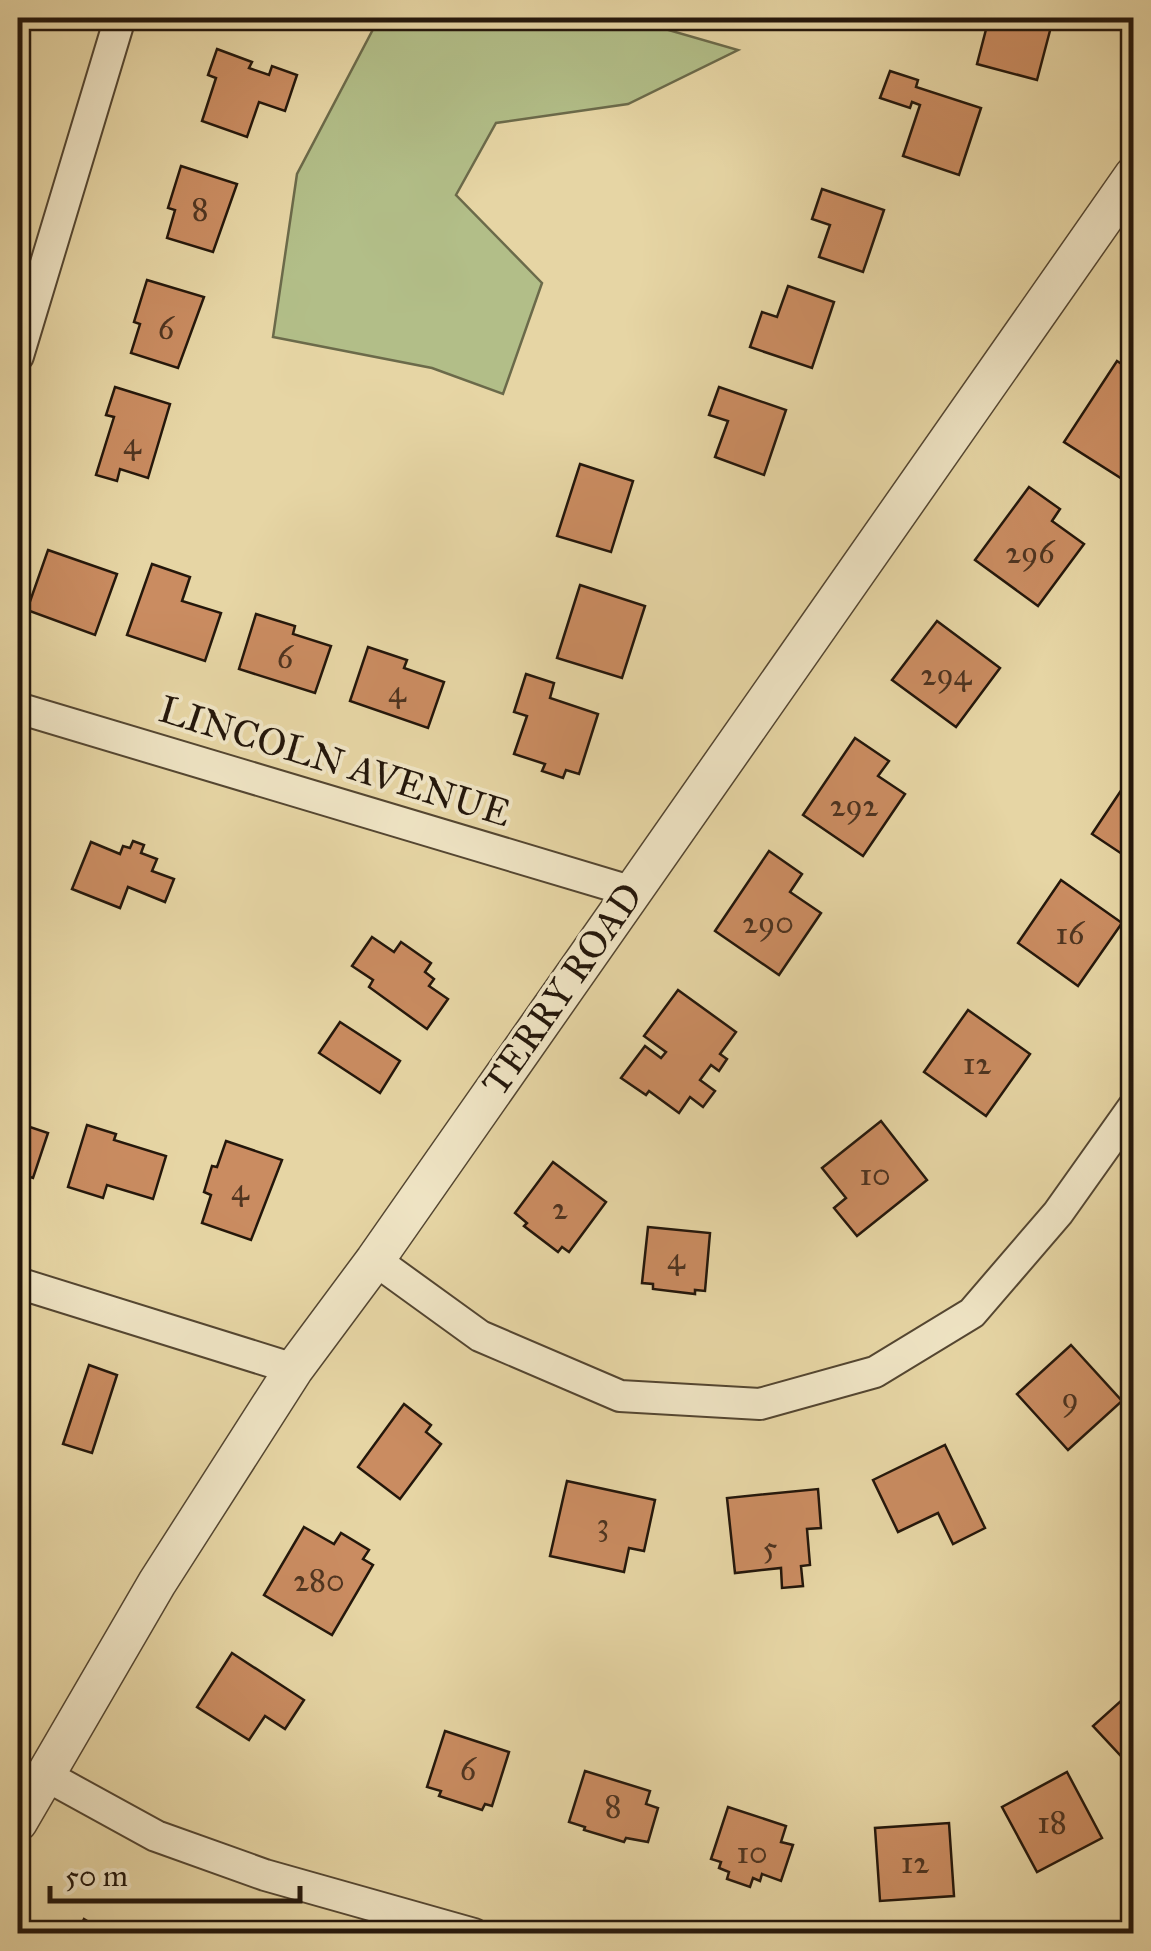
<svg xmlns="http://www.w3.org/2000/svg" width="1151" height="1951" font-family="'IM FELL Great Primer',serif">
<rect width="100%" height="100%" fill="#e6d5a4"/>
<filter id="stains"><feTurbulence type="fractalNoise" baseFrequency=".002" numOctaves="4"/><feColorMatrix values="0 0 0 0 .2 0 0 0 0 .09 0 0 0 0 .02 0 0 0 .5 -.17"/></filter>
<radialGradient id="worn" r=".72"><stop offset=".6" stop-color="#630" stop-opacity="0"/><stop offset="1" stop-color="#630" stop-opacity=".3"/></radialGradient>
<path fill="#b2be88" stroke="#6b6a4a" stroke-width="2.5" d="M379,18h248l111,32 -110,54 -132,19 -40,72 86,88 -39,111 -71,-26 -159,-31 24,-163z"/>
<g fill="#ca8c61" stroke="#24170b" stroke-width="2.5">
<path d="M989,18h71l-2,7 -6,-2 -15,57 -60,-16z"/>
<path d="M217,49l35,13 -3,6 20,7 3,-9 25,9 -12,36 -26,-9 -12,35 -45,-16 14,-43 -8,-3z"/>
<path d="M890,71l28,9 -2,7 65,21 -22,67 -56,-19 17,-51 -8,-3 -2,6 -30,-10z"/>
<path d="M181,166l56,18 -24,68 -46,-14 8,-28 -7,-2z"/>
<path d="M822,189l62,21 -21,62 -44,-15 11,-32 -18,-6z"/>
<path d="M147,280l57,17 -26,71 -47,-15 9,-29 -6,-2z"/>
<path d="M788,286l46,16 -22,66 -62,-21 12,-35 15,5z"/>
<path d="M1117,361l17,11v101l-7,9 -63,-40z"/>
<path d="M115,387l55,17 -22,74 -28,-9 -3,12 -21,-6 18,-58 -8,-2z"/>
<path d="M719,387l67,23 -22,65 -49,-18 13,-36 -19,-6z"/>
<path d="M580,464l53,17 -22,71 -54,-16z"/>
<path d="M1029,487l31,22 -8,12 32,23 -46,62 -63,-46z"/>
<path d="M48,550l69,24 -22,61 -68,-25z"/>
<path d="M152,564l38,13 -8,24 39,12 -16,48 -78,-26z"/>
<path d="M580,585l65,21 -23,72 -65,-20z"/>
<path d="M256,614l39,12 -2,8 38,12 -16,47 -76,-24z"/>
<path d="M937,621l63,47 -44,59 -64,-47z"/>
<path d="M368,647l39,13 -3,8 40,14 -16,46 -78,-27z"/>
<path d="M526,674l28,9 -4,15 48,16 -19,60 -13,-4 -3,8 -21,-7 3,-7 -31,-10 13,-38 -13,-4z"/>
<path d="M855,738l34,23 -11,15 27,18 -42,62 -60,-41z"/>
<path d="M1132,774l2,1v87l-42,-28z"/>
<path d="M133,841l11,4 -3,8 16,6 -5,12 22,8 -9,23 -37,-15 -8,21 -48,-19 19,-47 29,12 3,-8 7,2z"/>
<path d="M769,851l33,23 -12,18 31,21 -42,62 -64,-44z"/>
<path d="M1061,880l61,43 -44,63 -60,-43z"/>
<path d="M372,937l22,15 7,-10 30,21 -6,9 9,7 -5,7 19,13 -21,30 -58,-42 4,-7 -21,-14z"/>
<path d="M678,990l58,42 -16,22 7,5 -8,12 -8,-6 -11,15 15,11 -12,16 -13,-10 -11,16 -30,-22 -3,4 -25,-17 24,-32 16,12 5,-6 -22,-16z"/>
<path d="M968,1010l62,44 -44,62 -62,-44z"/>
<path d="M340,1022l60,39 -20,32 -61,-40z"/>
<path d="M881,1121l46,59 -70,56 -23,-28 12,-10 -24,-30z"/>
<path d="M18,1123l30,10 -15,45 -15,-5z"/>
<path d="M87,1125l29,9 -2,6 52,16 -13,43 -46,-14 -4,13 -35,-11z"/>
<path d="M226,1141l56,19 -31,80 -49,-17 9,-28 -7,-3 8,-26 5,1z"/>
<path d="M553,1162l53,40 -37,50 -7,-5 -4,5 -34,-26 3,-3 -12,-10z"/>
<path d="M648,1227l62,6 -5,58 -10,-1v4l-42,-5v-5l-11,-1z"/>
<path d="M1134,1269v25l-12,-8z"/>
<path d="M1071,1345l51,56 -54,49 -51,-56z"/>
<path d="M89,1365l28,10 -25,78 -29,-9z"/>
<path d="M404,1404l27,21 -5,7 15,12 -41,55 -42,-32z"/>
<path d="M945,1445l40,83 -32,16 -15,-31 -40,19 -25,-52z"/>
<path d="M567,1481l88,19 -11,51 -15,-3 -5,24 -74,-16z"/>
<path d="M818,1489l3,39 -14,1 3,36 -9,1 2,20 -21,2 -1,-20 -46,5 -8,-75z"/>
<path d="M304,1527l30,17 7,-11 28,17 -6,9 10,6 -41,70 -68,-40z"/>
<path d="M232,1653l72,47 -19,29 -20,-13 -16,24 -52,-33z"/>
<path d="M1134,1674v96l-41,-44 38,-34 -8,-9z"/>
<path d="M445,1731l64,21 -17,54 -7,-2 -3,6 -43,-14 2,-5 -14,-4z"/>
<path d="M585,1771l65,20 -4,13 12,4 -10,34 -22,-4 -2,4 -40,-12 1,-3 -16,-5z"/>
<path d="M1067,1772l35,66 -65,34 -35,-65z"/>
<path d="M728,1807l58,19 -5,16 12,3 -12,36 -19,-7 -2,7 -7,-3 -3,9 -23,-8 2,-7 -10,-4 2,-6 -10,-3z"/>
<path d="M949,1823l5,73 -74,5 -5,-73z"/>
<path d="M84,1919l25,15h-33z"/>
</g>
<g fill="none" stroke-linecap="round" stroke-linejoin="round">
<defs>
<g id="minor">
<path d="M18,356l102,-338"/>
<path d="M18,708l612,183"/>
<path d="M375,1260l105,76 140,60 140,8 115,-32 97,-59 86,-100 76,-107"/>
<path d="M18,1283l276,86"/>
<path d="M45,1775l111,61 109,39 209,59"/>
</g>
<path id="tertiary" d="M18,1822l139,-239 137,-214 81,-109 759,-1085"/>
</defs>
<use href="#minor" stroke="#544631" stroke-width="34"/>
<use href="#tertiary" stroke="#544631" stroke-width="41"/>
<use href="#minor" stroke="#efe4c4" stroke-width="30"/>
<use href="#tertiary" stroke="#efe4c4" stroke-width="38"/>
</g>
<g text-anchor="middle" dominant-baseline="central" stroke-width="8" stroke-linejoin="round" paint-order="stroke">
<g font-size="32" fill="#4e3420">
<text x="200" y="209">8</text>
<text x="166" y="328">6</text>
<text x="132" y="443">4</text>
<text x="1030" y="552">296</text>
<text x="285" y="657">6</text>
<text x="946" y="674">294</text>
<text x="397" y="691">4</text>
<text x="854" y="805">292</text>
<text x="768" y="922">290</text>
<text x="1070" y="933">16</text>
<text x="977" y="1063">12</text>
<text x="875" y="1174">10</text>
<text x="240" y="1189">4</text>
<text x="560" y="1208">2</text>
<text x="676" y="1258">4</text>
<text x="1070" y="1398">9</text>
<text x="603" y="1524">3</text>
<text x="770" y="1547">5</text>
<text x="319" y="1580">280</text>
<text x="468" y="1769">6</text>
<text x="613" y="1806">8</text>
<text x="1052" y="1822">18</text>
<text x="752" y="1852">10</text>
<text x="915" y="1862">12</text>
</g>
<g font-size="38" fill="#24170b" stroke="#efe4c4">
<text transform="translate(335 761) rotate(17)">LINCOLN AVENUE</text>
<text transform="translate(562 989) rotate(-55)">TERRY ROAD</text>
</g>
</g>
<rect width="1151" height="1951" fill="none" stroke="#e6d5a4" stroke-width="60"/>
<rect x="20" y="20" width="1111" height="1911" fill="none" stroke="#24170b" stroke-width="5"/>
<rect x="30" y="30" width="1091" height="1891" fill="none" stroke="#24170b" stroke-width="2.5"/>
<path d="M50 1886v15h250v-15" fill="none" stroke="#24170b" stroke-width="5"/>
<text x="65" y="1886" font-size="30" fill="#24170b" stroke="#efe4c4" stroke-width="8" paint-order="stroke">50 m</text>
<rect width="100%" height="100%" filter="url(#stains)"/>
<rect width="100%" height="100%" fill="url(#worn)"/>
</svg>
